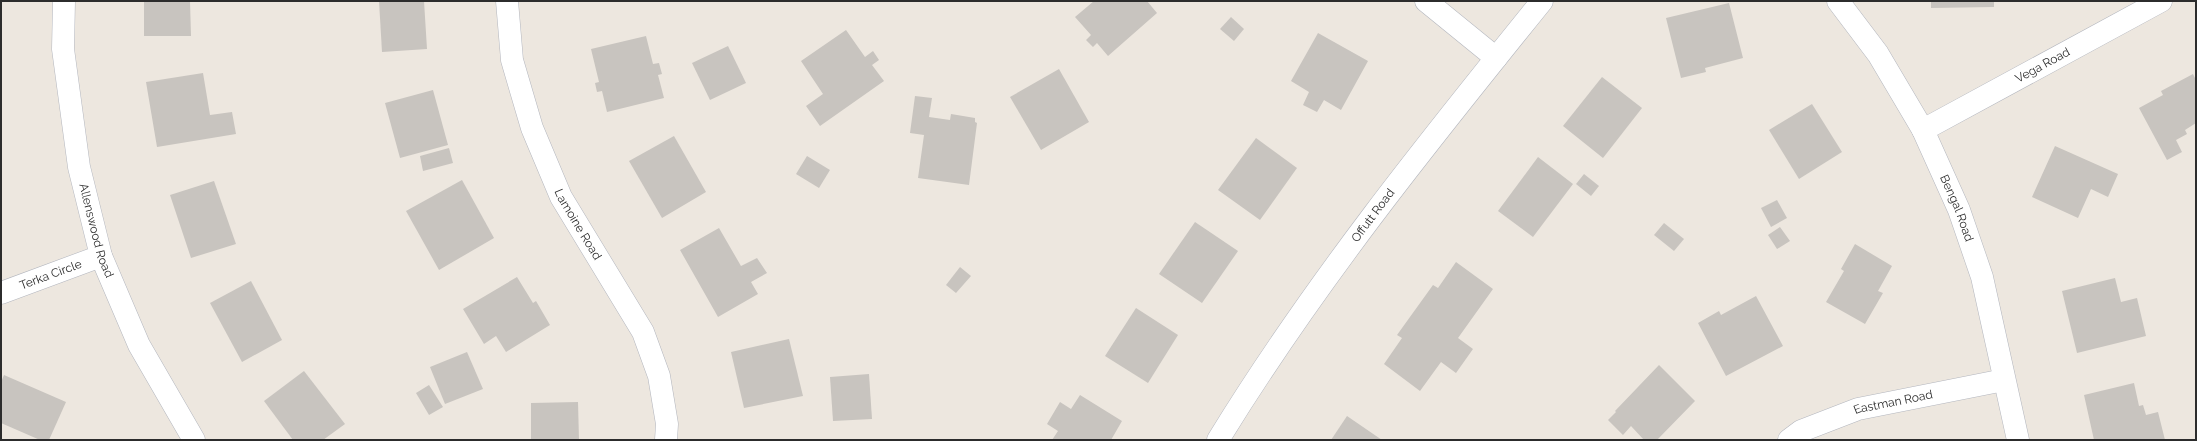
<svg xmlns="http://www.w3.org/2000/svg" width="2197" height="441" font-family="Raleway,sans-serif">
<rect width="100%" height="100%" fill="#ede7df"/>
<g fill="#c8c4bf">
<path d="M144,1h46l1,35h-47z"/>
<path d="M379,1h45l3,48 -45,3z"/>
<path d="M1094,1h53l10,12 -49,43 -11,-13 -4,4 -7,-7 5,-5 -16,-18z"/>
<path d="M1931,1h63v6l-63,1z"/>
<path d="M1729,3l14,55 -38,10 1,4 -25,6 -15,-60z"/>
<path d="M1231,17l13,12 -10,12 -14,-12z"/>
<path d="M846,30l19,27 8,-6 6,9 -7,5 12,16 -64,45 -14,-20 17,-12 -22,-33z"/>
<path d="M1318,33l50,28 -27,49 -17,-10 -7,12 -14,-7 6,-13 -18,-11z"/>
<path d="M646,36l7,28 6,-1 3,11 -4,1 6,23 -57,14 -5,-21 -5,1 -2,-9 4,-1 -8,-33z"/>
<path d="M728,46l18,37 -36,17 -18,-37z"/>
<path d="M1059,69l30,53 -48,28 -31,-53z"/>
<path d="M203,73l7,42 22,-3 4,22 -79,13 -11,-65z"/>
<path d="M2193,74l3,6v43l-11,7 2,4 -11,6 6,12 -15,8 -28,-52 24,-13 -2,-4z"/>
<path d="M1602,77l40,31 -39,50 -40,-32z"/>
<path d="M433,90l15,55 -48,13 -15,-55z"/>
<path d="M915,96l17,2 -3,19 21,3 1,-6 24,4v4l2,1 -8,62 -51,-7 6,-43 -14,-2z"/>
<path d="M1812,104l30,48 -43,27 -30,-49z"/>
<path d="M674,136l32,56 -44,26 -33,-57z"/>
<path d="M1256,138l41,30 -37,52 -42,-30z"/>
<path d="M2055,146l63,28 -10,23 -17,-8 -13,29 -46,-21z"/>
<path d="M449,148l4,15 -30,8 -3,-15z"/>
<path d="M807,156l23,14 -11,18 -23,-14z"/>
<path d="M1538,157l35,27 -40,53 -35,-26z"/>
<path d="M1584,174l15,12 -8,10 -15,-12z"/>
<path d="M462,180l32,58 -55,32 -33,-59z"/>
<path d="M214,181l22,63 -45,14 -21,-63z"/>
<path d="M1777,200l10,18 -16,9 -10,-19z"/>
<path d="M1195,222l43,29 -36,52 -43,-29z"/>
<path d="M1664,223l20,16 -10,12 -20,-16z"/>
<path d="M1780,227l10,14 -13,8 -9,-14z"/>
<path d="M719,228l22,38 16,-8 10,15 -16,9 7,12 -40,23 -38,-67z"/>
<path d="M1855,244l37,22 -14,25 5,2 -18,31 -39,-22 18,-31 -3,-2z"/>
<path d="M1456,262l37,27 -35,49 15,11 -17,24 -15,-11 -21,29 -36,-27 18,-26 -5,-3 36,-50 5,3z"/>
<path d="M960,267l11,9 -15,17 -10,-8z"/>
<path d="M517,277l16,26 3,-2 14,24 -44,27 -10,-16 -12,8 -21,-35z"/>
<path d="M2115,278l6,24 16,-4 9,38 -69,17 -15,-62z"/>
<path d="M251,281l31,59 -40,22 -32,-59z"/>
<path d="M1756,296l27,50 -57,30 -28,-53 21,-12 2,4z"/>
<path d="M1136,308l42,27 -30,48 -43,-27z"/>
<path d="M789,339l14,57 -59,12 -13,-56z"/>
<path d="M467,352l16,37 -38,15 -15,-37z"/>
<path d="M1659,365l36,36 -38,39h-13l-13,-14 -8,9 -15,-15 8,-8 -1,-1z"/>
<path d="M304,371l41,53 -22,16h-30l-29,-39z"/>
<path d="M869,374l3,45 -39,2 -3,-44z"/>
<path d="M4,375l62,27 -17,38h-9l-39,-17v-41z"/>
<path d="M2134,383l5,23 4,-1 3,10 12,-3 7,28h-71l-10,-45z"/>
<path d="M429,385l14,22 -14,8 -13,-22z"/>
<path d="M1080,395l42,26 -11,19h-59l6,-9 -11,-7 13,-22 11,7z"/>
<path d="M578,402l1,38h-48v-37z"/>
<path d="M1347,416l35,24h-51z"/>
</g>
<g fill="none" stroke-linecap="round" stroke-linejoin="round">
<defs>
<g id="minor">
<path id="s1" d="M507,1l5,59 20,68 29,69 82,135 16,44 8,48 -1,16"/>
<path d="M1426,1l70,57"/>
<path id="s2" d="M1838,1l40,53 45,76 36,80 23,67 36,163"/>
<path id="s3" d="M1923,130l238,-129"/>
<path id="s4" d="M1,293l100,-37"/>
<path id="s5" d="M1789,440l12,-9 57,-22 146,-29"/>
</g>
<g id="tertiary">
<path id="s6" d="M64,1l-1,48 16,118 22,89 38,89 55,95"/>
<path id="s7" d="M1218,440c95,-155 210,-298 324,-439"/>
</g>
</defs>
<use href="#minor" stroke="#b3b6be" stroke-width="23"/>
<use href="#tertiary" stroke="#b3b6be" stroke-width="23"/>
<use href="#minor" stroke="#fff" stroke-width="22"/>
<use href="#tertiary" stroke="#fff" stroke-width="22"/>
</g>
<g text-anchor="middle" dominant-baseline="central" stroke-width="4" stroke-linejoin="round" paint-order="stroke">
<g font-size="12" fill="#2c2c2c" stroke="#fff">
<text stroke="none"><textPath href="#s3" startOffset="136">Vega Road</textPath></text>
<text stroke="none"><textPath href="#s2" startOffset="240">Bengal Road</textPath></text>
<text stroke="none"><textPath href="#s7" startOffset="273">Offutt Road</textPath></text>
<text stroke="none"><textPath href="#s1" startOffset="237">Lamoine Road</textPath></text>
<text stroke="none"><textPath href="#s6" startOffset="233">Allenswood Road</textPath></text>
<text stroke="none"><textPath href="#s4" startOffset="53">Terka Circle</textPath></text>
<text stroke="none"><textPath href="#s5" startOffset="112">Eastman Road</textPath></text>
</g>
</g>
<rect width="2197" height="441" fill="none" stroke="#2c2c2c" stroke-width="4"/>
</svg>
